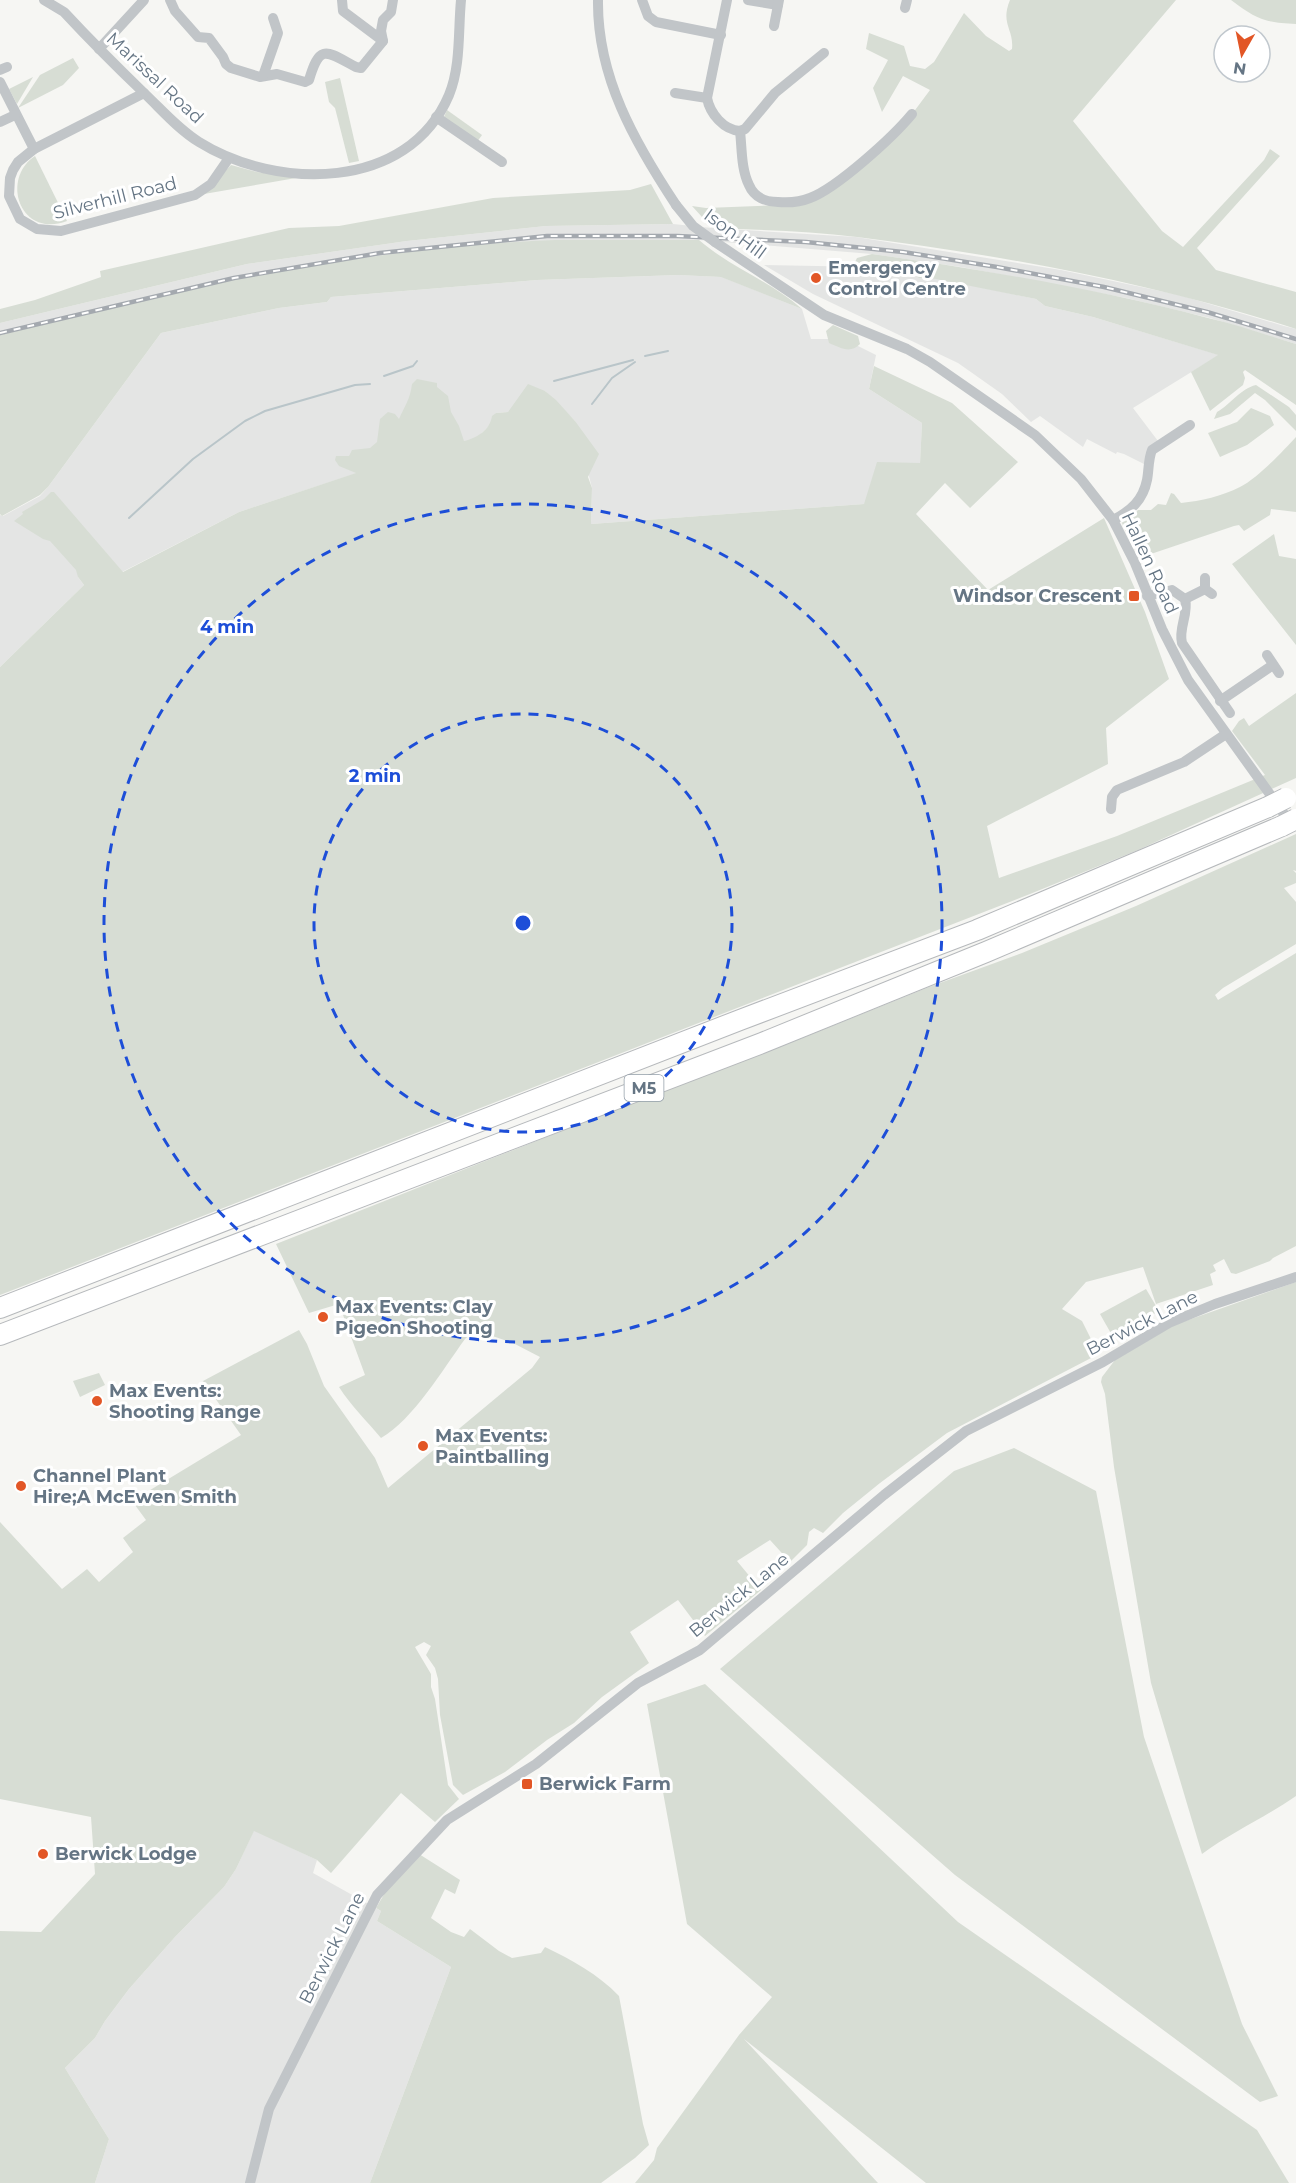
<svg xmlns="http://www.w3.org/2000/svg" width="1296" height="2183" font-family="Montserrat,sans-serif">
<rect width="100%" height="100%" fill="#f6f6f3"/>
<g fill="#e4e5e4">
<path d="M673,224l39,4 144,9 205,33 118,25 105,31 12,3v15l-86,-26 -84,-20 -165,-31 -89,-13 -173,-14 -165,1 -129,12 -55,7 -179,34 -171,41v-12l247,-59 160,-23 139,-15z"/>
<path d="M764,265l106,2 61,10 105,22 9,7 48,11 126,38 -86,53 25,33 -14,23 -20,-10 -7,-2 -1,2 -29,-15 -4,8 -43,-31 -9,6 -29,-28 -44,-31 -145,-69z"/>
<path d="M678,275l44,2 80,32 9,30h33l32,16 -7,34 53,34 -2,41 -56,40 -273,20 1,-36 -17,-67 -30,-30 -37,21 -12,1 -5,11 -15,15 -58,14 -179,59 -117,60 -25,-29 -19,34 6,8 -84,82v-152l3,1 37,-20 8,-9 113,-154 118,-25 48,-6 4,-5 206,-17z"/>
<path d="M254,1830l63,30 -4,13 68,38 -4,10 74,46 -81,216h-275l14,-44 -44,-71 30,-30 10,-17 24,-32 46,-52 49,-50 12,-18z"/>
</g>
<g fill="#d7ddd4">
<path d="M1010,0h166l-103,121 89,110 21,16 81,-87 6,-11 10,7 -83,92 19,22 80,22v37c-140,-45 -293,-74 -439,-92 -48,-6 -97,-7 -145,-9l-20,-22 14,2 74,-3 42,-11 70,-53 38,-51 -27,-14 -21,36 -9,-24 15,-28 -22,-11 3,-16 35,13 6,20 15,3 9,-7 30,-49 22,23 23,15 3,-2c2,-20 -12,-25 -2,-49z"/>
<path d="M1231,0h65v24c-31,-1 -40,-5 -65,-24z"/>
<path d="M73,58l6,10 -16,17 -45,23 22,-33z"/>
<path d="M33,77l-16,27 -8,-15z"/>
<path d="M340,78l19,83 -10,2 -14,-55 -6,-6 -4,-20z"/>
<path d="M447,110l35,25 -5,7 -33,-25z"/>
<path d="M35,156l32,65c-47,18 -67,-42 -32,-65z"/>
<path d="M231,165l26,7 39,6 -92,16z"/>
<path d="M651,184l22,40 -127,2 -139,15 -160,23 -247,59v-14l35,-9 66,-23 -1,-6 189,-43 50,-2 154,-28 137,-8z"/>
<path d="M555,240h144c31,27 71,41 103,69l-81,-32 -43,-2 -141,5 -206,17 -4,5 -48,6 -118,25 -113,154 -8,8 -38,21 -2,-2v-179c77,-18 153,-40 230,-55 107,-20 216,-36 325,-40z"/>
<path d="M872,254c113,16 226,35 336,64 30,7 59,17 88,26v61l-51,-35 -2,2 2,6 -2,7 -33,26 -19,-39 27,-17 -125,-38 -48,-11 -9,-7 -105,-21h-12l-4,-3 -62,-9 4,-8z"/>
<path d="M833,325l25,11 2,8c-10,10 -19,4 -31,-1l-3,-12z"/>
<path d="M874,366l78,37 66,59 -48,46 -25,-25 -29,31 72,76 116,-72 41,94 24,67 -63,49 2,36 -121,62 12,52 118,-42 148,-61 -33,-44 7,-10 5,-3 5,8 47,-33v85l-158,72 -108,44 -1030,401v-628l84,-82 -6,-8 -2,-7 -26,-29 -7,-2 -29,-18 9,-7 -1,-2 22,-13 7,-7h3l69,80 116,-60 117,-39 -17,-7 -4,-6 1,-4h13l3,-6 18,-2 7,-6 3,-23 8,-7 7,2 4,5c6,-14 11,-19 13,-35l5,-5 20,4v4l11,9 3,16 8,14 5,15c13,-3 26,-11 28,-25l4,-3 12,-1 20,-28 17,7 11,9 19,21 24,33 -11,23 4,11 -1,36 273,-20 13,-42 43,1 2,-40 -53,-34z"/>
<path d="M1256,385l33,22 7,8v16l-31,-31 -10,-7 -25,21 -16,5 3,-7c14,-8 23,-23 39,-27z"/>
<path d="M1251,408l19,8 4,9 -27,20 -27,12 -12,-24 29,-11z"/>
<path d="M1296,437v75l-25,-3 -1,6 -26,16 -5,-6 -5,1 -95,32 -17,-35 3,-4 7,5 5,-2 -5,-6 6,-6h13l7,-6 8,1 5,-12 3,1 7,9c20,-2 41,-7 59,-16 17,-8 43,-36 56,-50z"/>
<path d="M1274,534l5,22 17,3v86l-64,-81z"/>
<path d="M1296,834v37l-3,-1 3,3v10l-12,5 12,14v42l-73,44 -8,7 3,5 78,-47v293l-23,12 -3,3 -34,13 -5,-1 -7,-14 -11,6 3,6 -6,3 3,11 -57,19 -13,-37 -57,15 -24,27 20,12 15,30 -4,6 -146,76 -67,50 -37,30 -20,20 -9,-5 -5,4 -2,13 -17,17 -20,-22 -33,21 24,29 -56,46 -27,-36 -48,32 19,31 -47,34 -28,26 -27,17 -42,32 -42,23 -10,-10 -13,-70 -2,-36 -3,-11 -9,-13 5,-9 -7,-4 -9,5 16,27v13l4,12 13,86 11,14 -24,23 -34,-29 -70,80 -14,-13 -63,-29 -18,38 -12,18 -49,50 -46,52 -24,32 -10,17 -30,30 44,71 -14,44h-95v-252l41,1 54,-58 -4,-57 -91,-18v-277l62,67 25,-20 12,13 34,-30 -10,-14 23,-18 -14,-19 109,-66 -38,-54 96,-51 8,14 17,42 51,72 13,30 144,-120 8,-11 -27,-14 -38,-13 -10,9c-22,30 -52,81 -84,99 -14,-17 -30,-32 -42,-51l26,-12 -26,-71 -30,9 -33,-69 346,-137 170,-65 137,-55 93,-34 114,-47z"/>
<path d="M1296,1282v514c-30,21 -64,36 -94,58l-51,-171 -37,-216 -9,-73 -4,-12 1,-5 13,-17 59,-35z"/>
<path d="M1146,1289l13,22 -46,26 -13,-23z"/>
<path d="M99,1373l6,12 -25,12 -7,-16z"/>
<path d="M1014,1448l82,43 48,246 98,287 36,72 -18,6 -305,-227 -235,-206 234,-198z"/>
<path d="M705,1684l253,238 299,208 32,53h-363l-182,-144 134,144h-243l19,-23 3,-12 82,-113 33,-38 -85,-73 -40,-220z"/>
<path d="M419,1854l41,26 -5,14 -10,-5 -14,29 20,14 13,5 6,-8 29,22 13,7 29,-5 4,-6c27,13 53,27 74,49l24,128 6,21 -14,13 -34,25h-231l81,-216 -74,-46 4,-10 -5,-3 10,-17z"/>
</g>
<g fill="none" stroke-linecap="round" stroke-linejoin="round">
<g stroke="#b9c5c9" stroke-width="2">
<path d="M645,356l23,-5"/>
<path d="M384,376l29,-10 4,-5"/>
<path d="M554,381l79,-21"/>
<path d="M592,404l20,-26 23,-16"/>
<path d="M129,518l64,-59 52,-38 20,-10 90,-26 15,-1"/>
</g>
<defs>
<g id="highway">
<path d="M0,1308l740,-288 237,-90 291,-123"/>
<path d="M0,1335l762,-292 224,-91 296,-126"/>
</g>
</defs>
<use href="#highway" stroke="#b6b9bc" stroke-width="22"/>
<g stroke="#c1c5c8" stroke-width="10">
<path d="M44,0l20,12c26,28 53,55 80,81 18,17 34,36 55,49 77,48 209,50 250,-47 12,-29 9,-64 12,-95"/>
<path d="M170,0l5,11 23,26 11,1 14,19 3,7 5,4 29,9 17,-3 28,8 4,-2c11,-37 17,-29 47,-13l5,1 22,-27 -2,-10 2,-11 8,-8 2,-12"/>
<path d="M342,0l1,11 40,30"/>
<path d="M598,0c-1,77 37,143 78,205"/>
<path d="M642,0l6,16 8,6 65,13"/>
<path d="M727,0l-20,98c3,16 17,32 33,33"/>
<path d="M748,0l30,5"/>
<path d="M905,8l2,-8"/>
<path d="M774,26l5,-26"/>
<path d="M99,49l45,-49"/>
<path d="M0,70l7,-3"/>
<path d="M263,76l15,-43 -5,-15"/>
<path d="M0,82l34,67"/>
<path d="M144,93l-110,56 -16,13 -5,8 -3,8 -1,18 11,23 17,10 24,2 134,-36 16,-11 18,-26"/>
<path d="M675,93l32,5"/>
<path d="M436,117l66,45"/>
<path d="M0,122l15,-7"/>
<path d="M740,131c2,17 1,38 9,54 5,12 17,17 29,17 11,1 22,0 32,-4 27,-10 83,-61 102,-84"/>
<path d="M740,131l5,-2 30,-36 49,-40"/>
<path d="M715,242l109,73 83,34 23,13 105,73 46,44 32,41 22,43 27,66 26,51 104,145"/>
<path d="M1113,520c18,-9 30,-20 34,-40 2,-10 1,-20 5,-30l38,-25"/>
<path d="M1205,578v11l7,5"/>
<path d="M1147,596l25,-6 13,9c4,15 -7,29 -3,44l48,70"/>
<path d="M1185,599l20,-10"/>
<path d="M1267,655l12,18"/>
<path d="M1220,701l53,-36"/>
<path d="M1111,809l1,-12 5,-7 67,-28 42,-28"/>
<path d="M250,2183l19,-74 108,-214 70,-75 89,-56 102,-81 62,-33 184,-155 82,-64 137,-69 66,-39 46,-19 81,-27"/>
</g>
<use href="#highway" stroke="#fff" stroke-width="20"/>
<defs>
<path id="rail" d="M0,333l234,-55 146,-25 167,-17h130l129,6 97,10 94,15 107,20 103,25 89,27"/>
</defs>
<use href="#rail" stroke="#a4a9af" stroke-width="4.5"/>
<use href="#rail" stroke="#fff" stroke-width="2" stroke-dasharray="7" stroke-linecap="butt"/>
<defs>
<g id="highway-bridge">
<path d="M1268,807l18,-9"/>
<path d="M1282,826l14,-7"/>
</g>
</defs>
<use href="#highway-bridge" stroke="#b6b9bc" stroke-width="22" stroke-linecap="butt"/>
<path stroke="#c1c5c8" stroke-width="10" d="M676,205l17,21 22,16"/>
<use href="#highway-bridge" stroke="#fff" stroke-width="20"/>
</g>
<g fill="none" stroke="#1d4ed8" stroke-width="3" stroke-dasharray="10 8">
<circle cx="523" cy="923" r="209"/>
<circle cx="523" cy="923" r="419"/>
</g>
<g fill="#e25626" stroke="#fff" stroke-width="2">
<circle cx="816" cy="278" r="6"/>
<rect x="1128" y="590" width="12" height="12" rx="3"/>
<circle cx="323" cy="1317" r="6"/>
<circle cx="97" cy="1401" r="6"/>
<circle cx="423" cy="1446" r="6"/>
<circle cx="21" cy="1486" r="6"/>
<rect x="521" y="1778" width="12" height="12" rx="3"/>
<circle cx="43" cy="1854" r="6"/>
</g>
<g text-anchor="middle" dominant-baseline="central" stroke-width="6" stroke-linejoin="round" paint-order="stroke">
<rect fill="#fff" stroke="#939ea9" stroke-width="1.5" x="624.5" y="1075" width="39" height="26" rx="4.5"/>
<g font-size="16" font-weight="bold" fill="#657584">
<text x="644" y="1088">M5</text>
</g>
<g font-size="18" fill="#657584" stroke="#fff">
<text transform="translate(155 78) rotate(43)">Marissal Road</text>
<text transform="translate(115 198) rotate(-14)">Silverhill Road</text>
<text transform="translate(735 234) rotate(36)">Ison Hill</text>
<text transform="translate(1150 563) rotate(65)">Hallen Road</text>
<text transform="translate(1142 1323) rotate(-27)">Berwick Lane</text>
<text transform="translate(739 1595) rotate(-39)">Berwick Lane</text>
<text transform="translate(332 1948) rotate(-63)">Berwick Lane</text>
</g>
<g font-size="18" font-weight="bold" fill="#657584" stroke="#fff" text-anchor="start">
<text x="828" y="268">Emergency<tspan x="828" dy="21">Control Centre</tspan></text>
<text x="1122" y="596" text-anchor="end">Windsor Crescent</text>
<text x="335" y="1307">Max Events: Clay<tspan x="335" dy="21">Pigeon Shooting</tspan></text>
<text x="109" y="1391">Max Events:<tspan x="109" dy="21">Shooting Range</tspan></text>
<text x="435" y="1436">Max Events:<tspan x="435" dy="21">Paintballing</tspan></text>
<text x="33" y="1476">Channel Plant<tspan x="33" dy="21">Hire;A McEwen Smith</tspan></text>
<text x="539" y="1784">Berwick Farm</text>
<text x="55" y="1854">Berwick Lodge</text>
</g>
</g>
<circle cx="523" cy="923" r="9" fill="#1d4ed8" stroke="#fff" stroke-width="3"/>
<g font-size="18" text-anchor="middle" font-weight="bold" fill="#1d4ed8" stroke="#fff" stroke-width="6" stroke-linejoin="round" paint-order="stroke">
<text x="227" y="633">4 min</text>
<text x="375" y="782">2 min</text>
</g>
<g transform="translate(1242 54) rotate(189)"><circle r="28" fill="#ffffff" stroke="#c1c8ce" stroke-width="1.5"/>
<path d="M0-4.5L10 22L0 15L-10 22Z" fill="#e25626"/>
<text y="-9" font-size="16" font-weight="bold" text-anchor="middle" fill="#657584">N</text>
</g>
</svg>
